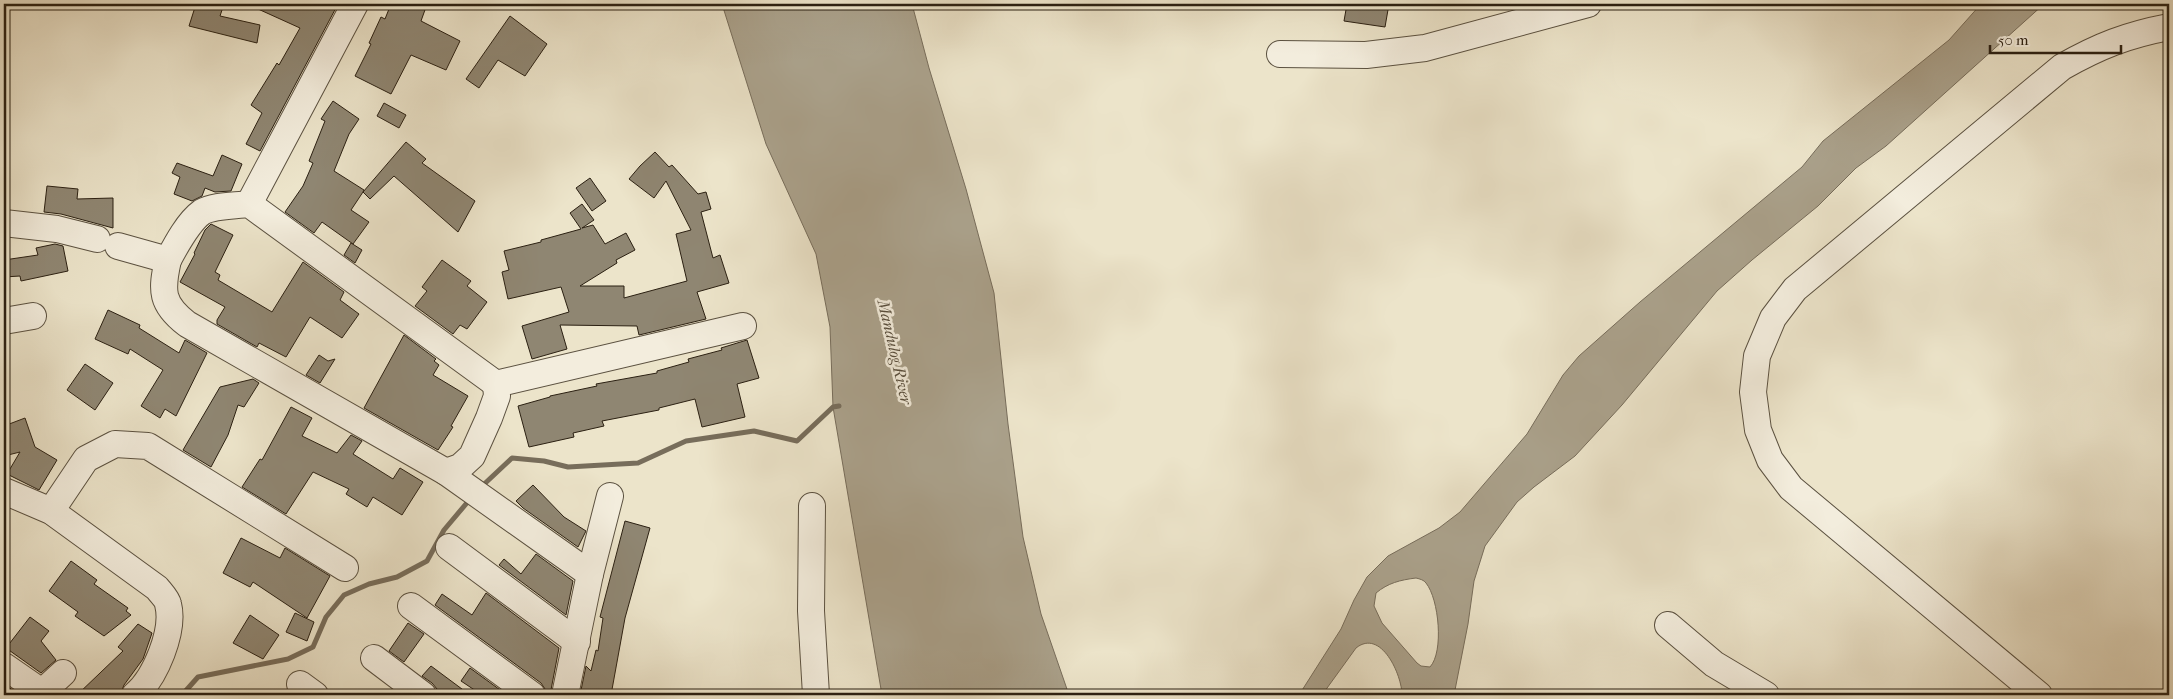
<svg xmlns="http://www.w3.org/2000/svg" width="2173" height="699" font-family="'IM FELL French Canon',serif">
<rect width="100%" height="100%" fill="#ece4ca"/>
<filter id="stains"><feTurbulence type="fractalNoise" baseFrequency=".004" numOctaves="4"/><feColorMatrix values="0 0 0 0 .2 0 0 0 0 .09 0 0 0 0 .02 0 0 0 .5 -.17"/></filter>
<radialGradient id="worn" r=".72"><stop offset=".6" stop-color="#630" stop-opacity="0"/><stop offset="1" stop-color="#630" stop-opacity=".3"/></radialGradient>
<g fill="#aaa18b" stroke="#776d5b" fill-rule="evenodd">
<path d="M722,4h190l17,64 37,121 28,104 14,131 15,113 18,77 28,81h-187l-49,-288 -3,-80 -14,-73 -50,-110z"/>
<path d="M1981,4h63l-158,142 -30,22 -38,38 -66,54 -35,31 -95,114 -47,51 -41,31 -17,15 -32,44 -11,35 -6,43 -14,71h-52c0,-20 -21,-67 -46,-47l-34,47h-23l42,-66 13,-29 13,-23 21,-21 51,-28 21,-16 67,-78 36,-59 16,-19 61,-54 162,-135 21,-26 126,-101zM1416,578c4,1 8,2 10,5 13,16 18,69 4,84l-9,-1 -4,-3 -35,-40 -8,-17 2,-13c12,-10 24,-13 40,-15z"/>
</g>
<g fill="none" stroke-linecap="round" stroke-linejoin="round">
<g stroke="#776d5b" stroke-width="5">
<path d="M480,488l32,-30 32,3 24,6 70,-4 48,-22 68,-10 43,10 36,-34 6,-1"/>
<path d="M182,695l16,-18 90,-18 25,-12 13,-30 18,-22 25,-11 28,-7 30,-16 17,-31 27,-32"/>
</g>
</g>
<g fill="#8f8672" stroke="#2b2012">
<path d="M196,4h28l-4,12 40,9 -3,18 -68,-17z"/>
<path d="M247,4h55l9,4 3,-4h24l-78,147 -14,-7 16,-31 -11,-8 26,-42 2,2 21,-37z"/>
<path d="M391,4h24l11,3 -5,14 39,20 -14,29 -35,-15 -20,39 -36,-18 16,-32 -2,-1 12,-26 4,2z"/>
<path d="M1347,4h42l-4,23 -41,-6z"/>
<path d="M510,16l37,28 -22,32 -27,-16 -19,28 -13,-9z"/>
<path d="M333,101l26,18 -10,15 -15,37 30,19 -1,2 43,-50 20,17 -4,4 53,38 -17,31 -64,-56 -24,23 -7,-7 -12,18 18,12 -16,22 -31,-22 -8,11 -29,-21 18,-26 10,-23 -4,-2 16,-40 -4,-2z"/>
<path d="M384,103l22,12 -7,13 -22,-12z"/>
<path d="M655,152l14,15 3,-2 26,29 8,-2 5,17 -10,3 12,46 7,-3 9,28 -32,9 9,27 -67,16 -2,-9 -77,-1 7,24 -35,10 -10,-33 47,-14 -8,-25 -53,12 -6,-27 7,-2 -5,-19 37,-9v-2l40,-11 -11,-16 12,-9 12,16 -12,8 11,-3 12,19 21,-11 9,17 -19,10 1,3 -37,23h44v12l63,-17 -11,-47 15,-4 -25,-49 -12,17 -25,-19 11,-13z"/>
<path d="M222,155l20,9 -11,27 -16,1 -10,-4 -3,8 -10,5 -18,-7 6,-17 -8,-4 5,-10 36,13z"/>
<path d="M590,178l16,23 -14,10 -16,-23z"/>
<path d="M47,186l31,3 -1,10 36,-1v30l-52,-14 -17,-2z"/>
<path d="M211,224l22,11 -18,37 5,3 -2,5 54,32 31,-50 41,30 -4,8 19,14 -17,24 -32,-21 -24,40 -27,-14 -2,4 -40,-23v-4l8,-13 -45,-25 15,-28 -1,-1 11,-23z"/>
<path d="M351,243l11,7 -7,13 -11,-8z"/>
<path d="M55,244l8,2 5,25 -47,10 -1,-5 -16,1v-17l34,-5 -2,-7z"/>
<path d="M442,260l29,21 -4,5 20,16 -20,27 -7,-4 -7,9 -38,-28 12,-15 -5,-4z"/>
<path d="M108,310l32,15 -1,3 40,25 6,-13 22,13 -31,63 -11,-7 -5,9 -19,-12 22,-36 -33,-21 -2,5 -33,-15z"/>
<path d="M404,335l32,24 -2,2 5,4 -6,10 35,21 -17,30 2,1 -15,23 -74,-42z"/>
<path d="M747,340l12,38 -22,6 8,33 -43,10 -7,-28 -36,9v2l-57,11 2,5 -31,7 1,4 -45,10 -11,-41 32,-9v-1l47,-10 -1,-2 61,-11v-2l32,-9 -1,-3 34,-9 -1,-2z"/>
<path d="M319,355l9,6 7,-2 -15,24 -14,-8z"/>
<path d="M85,364l28,19 -18,27 -28,-20z"/>
<path d="M253,379l6,4 -15,24 -6,-2 -10,30 -17,32 -28,-17 37,-63z"/>
<path d="M291,407l21,11 -10,18 35,17 14,-18 11,6 -9,13 40,25 7,-11 23,14 -21,33 -29,-18 -6,10 -21,-13 3,-5 -36,-17 -27,42 -44,-27 18,-28 2,1z"/>
<path d="M25,418l10,29 22,13 -18,30 -32,-16 13,-22 -16,4v-30z"/>
<path d="M533,485l31,32 22,14 -8,16 -55,-39 -7,-7z"/>
<path d="M625,521l25,7 -25,90 -14,77h-31l6,-29 5,5 5,-21 2,1 5,-33 -3,-1z"/>
<path d="M241,538l39,20 5,-10 45,28 -23,42 -54,-36 -3,5 -27,-14z"/>
<path d="M536,554l37,27 -7,34 -67,-50 5,-6 17,15z"/>
<path d="M71,561l26,19 -3,4 34,24 -2,3 5,4 -27,21 -29,-20 3,-4 -29,-21z"/>
<path d="M486,593l73,55 -9,47h-3l-2,-6 -4,-6 -106,-78 7,-11 30,21z"/>
<path d="M295,613l19,9 -7,19 -21,-9z"/>
<path d="M250,615l29,20 -16,24 -30,-16z"/>
<path d="M30,617l19,14 -8,10 15,19 -15,13 -35,-25z"/>
<path d="M408,623l16,11 -20,28 -15,-11z"/>
<path d="M138,624l14,9 -1,3 -8,23 -19,26 -4,10h-43l46,-44 -5,-4z"/>
<path d="M431,666l39,29h-32l-1,-6 -5,-6 -10,-7z"/>
<path d="M470,668l37,27h-25l-21,-14z"/>
<path d="M4,684l16,11h-16z"/>
</g>
<g fill="none" stroke-linecap="round" stroke-linejoin="round">
<defs>
<g id="minor">
<path d="M1280,54l86,1 59,-7 163,-44"/>
<path d="M249,204l106,-200"/>
<path d="M4,223l53,6 40,10"/>
<path d="M118,246l50,14c8,-15 20,-38 34,-48 12,-7 33,-6 47,-8l247,180 247,-58"/>
<path d="M168,260c-7,31 -7,44 19,64l259,148 14,-5 12,-11 17,-38 8,-22 -1,-12"/>
<path d="M4,321l29,-5"/>
<path d="M446,472l144,102"/>
<path d="M4,491l47,20 106,77c4,5 10,11 11,16 7,27 -13,74 -33,91"/>
<path d="M812,506l-1,105 5,84"/>
<path d="M51,511l35,-52 29,-15 33,2 197,122"/>
<path d="M449,547l128,95"/>
<path d="M411,606l121,89"/>
<path d="M1668,625l46,39 52,31"/>
<path d="M374,658l49,37"/>
<path d="M4,666l42,29"/>
<path d="M300,684l15,11"/>
<path d="M39,695l24,-22"/>
<path d="M565,695l25,-121 20,-78"/>
<path d="M2039,695l-248,-207 -21,-28 -12,-30 -5,-38 4,-36 16,-38 22,-29 267,-222c37,-21 65,-32 107,-40"/>
</g>
</defs>
<use href="#minor" stroke="#5b5140" stroke-width="28"/>
<use href="#minor" stroke="#f3eddd" stroke-width="26"/>
</g>
<g text-anchor="middle" dominant-baseline="central" stroke-width="5" stroke-linejoin="round" paint-order="stroke">
<g font-size="16" font-style="italic" fill="#574d3c" stroke="#f3eddd">
<text transform="translate(895 352) rotate(77)">Mandulog River</text>
</g>
</g>
<rect width="2173" height="699" fill="none" stroke="#ece4ca" stroke-width="20"/>
<rect x="5" y="5" width="2163" height="689" fill="none" stroke="#2b2012" stroke-width="2.5"/>
<rect x="10" y="10" width="2153" height="679" fill="none" stroke="#2b2012"/>
<path d="M1990 45v8h131v-8" fill="none" stroke="#2b2012" stroke-width="2.5"/>
<text x="1998" y="45" font-size="15" fill="#2b2012" stroke="#f3eddd" stroke-width="4" paint-order="stroke">50 m</text>
<rect width="100%" height="100%" filter="url(#stains)"/>
<rect width="100%" height="100%" fill="url(#worn)"/>
</svg>
